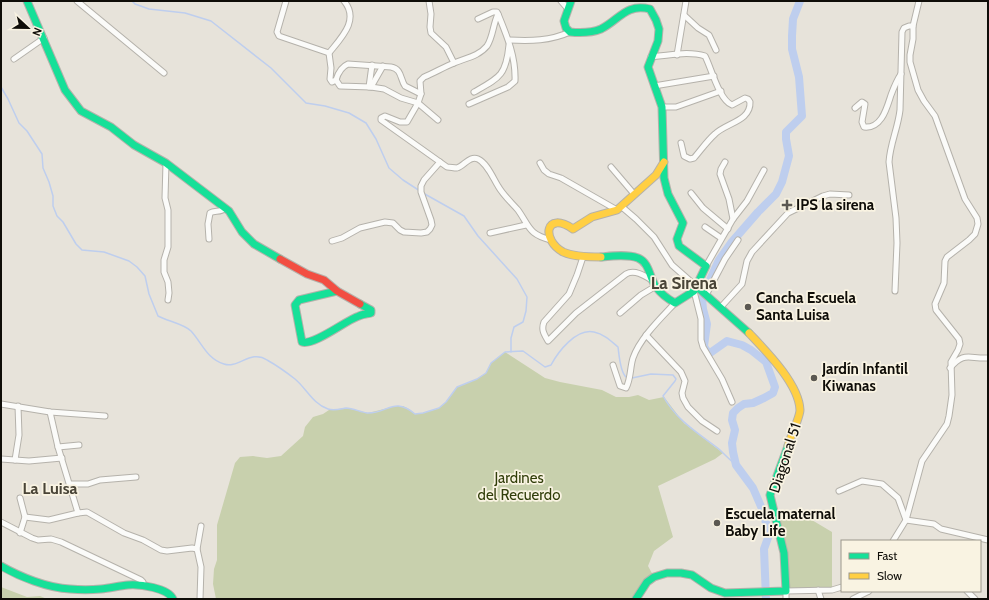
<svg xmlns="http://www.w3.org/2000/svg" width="989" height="600" font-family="Cabin,sans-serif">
<rect width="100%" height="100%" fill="#e7e3da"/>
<g fill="#c8d0ad">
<path d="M505,352l40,26 15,4 42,8 14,7h13l9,-2 11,5 15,-3 20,26 39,30 -8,6 -57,27 15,51 -19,14 -6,15 6,11 -18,22h-420l-3,-15 1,-15 3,-9v-35l18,-62 5,-6 13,-1 14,2 14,-2 22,-20 2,-9 8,-10 10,-3 6,-4 18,-2 21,5 28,-7h7l6,3 6,5 8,-1 16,-5 7,-6 11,-15 20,-8 9,-6 5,-10z"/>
<path d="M795,510l37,22v58l-46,1 -1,-31 -10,-45z"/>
<path d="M1,587l26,10 13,-1 7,3h-46z"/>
</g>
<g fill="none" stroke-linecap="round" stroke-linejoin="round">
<g stroke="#beceee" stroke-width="1.5">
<path d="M132,1l3,3 14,5 36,4 26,8 60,47 35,35 19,3 24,7 17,10 10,16 13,29 14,12 17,11"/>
<path d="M1,87l7,12 11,24 8,8 15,23 1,14 6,14 4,14v10l4,10 6,6 13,22 6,6 22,2 25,9 8,6 8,9 4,18 9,22c9,5 26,8 33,15 11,12 16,28 33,33 14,5 27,-15 43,-4 9,5 19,12 28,19 11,9 18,25 33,30 6,2 12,0 18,-1 7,0 14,4 21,5 20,1 27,-17 48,1l8,-1 16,-5 7,-6 11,-15 20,-8 9,-6 5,-10 14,-11 18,-1 22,16 6,-2c7,-13 25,-37 43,-33 10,2 17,9 24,15 1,7 2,25 8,30"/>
<path d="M423,193l41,23 14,20 39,43 10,18 -1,14 -3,11 -9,5 -3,11v14"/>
<path d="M632,378l19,-4 22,1 3,4 -1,2 -12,15c14,25 35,37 57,54 5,5 10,10 16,15"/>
</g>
<path stroke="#beceee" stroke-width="8" d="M766,599l-2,-50 5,-14 -6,-24 -10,-23 -17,-23 -3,-13 -1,-9 3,-13 -3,-10 1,-7 5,-5 6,-4 9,-1 11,-5 9,-5 2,-6 -9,-25 -15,-12 -9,-5 -15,-4 -17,12 -4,-3 -2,-4 3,-22 -4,-15 -1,-10 2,-6 15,-33 12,-17 27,-31 18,-18 6,-12 7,-26 -3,-17v-7l16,-16 -3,-39 -7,-28v-13l1,-17 7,-18"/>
<defs>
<g id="street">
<path d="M77,1l87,72"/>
<path d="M286,1l-9,31 2,4 50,17"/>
<path d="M429,1l2,13 -1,13 1,6 15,14 8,16"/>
<path d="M561,1l7,8"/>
<path d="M684,15l14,13 11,7 7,15"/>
<path d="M478,19l15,-7h4l1,2"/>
<path d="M509,40c22,1 41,1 61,-8"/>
<path d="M677,55l9,-54"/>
<path d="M651,57c17,-2 38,-6 54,-1 6,11 14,44 27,49l13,-7 3,1 2,3c1,19 -24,21 -35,32 -8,7 -14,16 -21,24l-4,1 -6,-3 -3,-13"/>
<path d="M14,59l30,-21"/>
<path d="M336,80l4,6 31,1 13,2 17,9 17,5 20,17"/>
<path d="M336,80c2,-7 5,-13 12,-16l43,3c11,2 9,12 14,19l16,8"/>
<path d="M336,80l-4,2 -2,-3 1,-11 -2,-15c12,-15 31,-33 15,-52"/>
<path d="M654,86l60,-10"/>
<path d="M369,87l3,-22"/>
<path d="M371,87l12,-21"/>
<path d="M474,92c25,-14 32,-16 35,-47"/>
<path d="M469,104l39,-17 7,-6c1,-24 -8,-45 -17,-67 -5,10 -5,23 -11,32 -8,10 -21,12 -33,17 -10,4 -20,10 -30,14l-4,4 1,13 -3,9 -11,19h-7l-15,-6 -4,2v2l66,47c4,0 6,1 10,1 7,-2 13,-13 21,-9 9,4 15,19 20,27 5,9 13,16 20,24 12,17 10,24 33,30"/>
<path d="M662,107h14l45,-16"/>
<path d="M855,108l7,-6 3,2 -3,18 2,5c18,2 23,-20 27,-32 3,-8 6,-15 10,-21"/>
<path d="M725,162l-4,7 -1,5 9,25 4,20"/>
<path d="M166,163l-1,35 3,12v37l-4,13v12l4,10 1,11 -1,7"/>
<path d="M540,163l4,7 5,4 12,4 56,32"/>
<path d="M611,167l23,27"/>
<path d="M691,193l12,15 25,21"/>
<path d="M622,207l14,12 18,18 18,28 25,22"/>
<path d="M705,227l16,11"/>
<path d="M490,233l36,-8"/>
<path d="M209,239l-1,-15 2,-11c5,-3 11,0 15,-5"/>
<path d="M332,241l10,-3 18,-10 25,-6 8,1 7,7 4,2 17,1 6,-1 3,-3 2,-4 -1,-5 -10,-28v-6l3,-6 16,-18"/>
<path d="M583,257l-6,18 -8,19 -25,28c-3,8 0,12 4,19l28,-28 50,-39c9,-5 19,2 27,7"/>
<path d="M706,266l27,-47 14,-18 17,-31"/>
<path d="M694,291l7,28v21l2,7 19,32 10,23"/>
<path d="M895,291l2,-48 -1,-25 -7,-56c1,-18 9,-34 11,-52l2,-78 2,-4 5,-2h4"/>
<path d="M706,295l19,-36 13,-19"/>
<path d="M720,308l22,-24 5,-23 5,-9 36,-39 35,-17 7,-2 19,1"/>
<path d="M620,313l21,-18 15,-9"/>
<path d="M646,335l35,37 4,9 -3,12 1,5 5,9 14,14 15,10"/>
<path d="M613,365l7,21 6,2c5,-9 4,-21 7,-30 7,-20 28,-40 42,-55"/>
<path d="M950,368c14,-17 19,-9 38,-10"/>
<path d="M1,404l49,8 55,4"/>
<path d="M50,412l8,35 20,66 9,-1 37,21 19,7 18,10 6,1 25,-3 5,1"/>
<path d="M58,447l21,-2"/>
<path d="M1,459l28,2 33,-3"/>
<path d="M15,460l4,-25 -1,-29"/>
<path d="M70,484h18l12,-4 36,-3"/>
<path d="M839,491l23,-10 20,3 16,14 8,22 28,4 7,5 47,11"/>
<path d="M25,517l24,3 29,-7"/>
<path d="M1,522l31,16 6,2 13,-1 10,3 80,38 2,2v4"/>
<path d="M20,533l5,-16 -5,-19"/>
<path d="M893,541l13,-21 16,-59 25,-37 2,-8 3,-21 -1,-33 7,-12 2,-6 -1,-5 -23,-29 -1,-6 9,-21 1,-22 2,-4 22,-17 6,-6 3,-10 -1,-6 -12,-19 -30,-83 -11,-15 -6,-11 -8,-28v-7l3,-16v-13l6,-25"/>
<path d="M818,590l3,9"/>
<path d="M967,591l8,8"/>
<path d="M200,599l1,-32 -4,-18 4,-23"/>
<path d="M786,599v-8l46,-1 10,-3"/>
<path d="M853,599l16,-8"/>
</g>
<g id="fast">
<path d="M27,1l38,89 16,21 30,16 23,18 32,18 63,48 13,21 12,12 26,15"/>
<path d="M571,1l-7,20 2,7 4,4c10,1 21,1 31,-3 18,-9 25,-26 49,-20l6,11 3,9 -1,12 -10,26 14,40 2,71 4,16 15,29 -6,16 2,7 27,20 -12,25 -19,12c-7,-4 -14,-9 -19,-16 -7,-10 -6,-24 -18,-29 -11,-4 -26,-2 -37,-1"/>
<path d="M697,287l52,46"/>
<path d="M337,291l-38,9 -4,5 7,37c12,4 44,-22 57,-26 4,-2 8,-2 12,-3v-3l-11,-6"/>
<path d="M1,566c19,11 47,22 69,23 10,1 21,1 31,0 9,-1 18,-3 27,-4 12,-1 40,3 45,14"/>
<path d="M636,599l11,-17 7,-5 13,-4h14l11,2 19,13 14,5 61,-2 -2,-38 -14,-58 18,-49"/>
</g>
<g id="slow">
<path d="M601,257c-12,0 -27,0 -38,-5 -22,-12 -18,-42 10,-23l19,-12 25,-7 39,-35 8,-13"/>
<path d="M749,333c17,18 50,51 51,77 0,7 -10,28 -12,36"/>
</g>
<path id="jam" d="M280,259l27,15 17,6 13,11 23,13"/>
</defs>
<use href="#street" stroke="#b5b2ab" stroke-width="7"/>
<use href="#fast" stroke="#b5b2ab" stroke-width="9"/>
<use href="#slow" stroke="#b5b2ab" stroke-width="9"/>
<use href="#jam" stroke="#b5b2ab" stroke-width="9"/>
<use href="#street" stroke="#fbfbf9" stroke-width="5"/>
<use href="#fast" stroke="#16e098" stroke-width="7"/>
<use href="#slow" stroke="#ffcf43" stroke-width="7"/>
<use href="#jam" stroke="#f24e42" stroke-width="7"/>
</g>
<g fill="#5b5852" stroke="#f9f3e2" stroke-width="1.5">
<path d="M785 199h4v4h4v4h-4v4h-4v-4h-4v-4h4z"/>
<circle cx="748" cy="307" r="4"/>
<circle cx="814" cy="378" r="4"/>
<circle cx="717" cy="523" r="4"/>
</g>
<g text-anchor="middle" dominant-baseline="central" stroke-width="3.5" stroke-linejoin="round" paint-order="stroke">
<g font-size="15" font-weight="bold" fill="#0f0d08" stroke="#f9f3e2" text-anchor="start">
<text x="796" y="205">IPS la sirena</text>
<text x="756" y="298">Cancha Escuela<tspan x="756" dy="17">Santa Luisa</tspan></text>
<text x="822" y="369">Jardín Infantil<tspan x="822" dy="17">Kiwanas</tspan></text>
<text x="725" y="514">Escuela maternal<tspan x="725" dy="17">Baby Life</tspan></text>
</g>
<g font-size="15" fill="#0f0d08" stroke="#f9f3e2">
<text transform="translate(785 458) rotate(-72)">Diagonal 51</text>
</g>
<g font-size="15" fill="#313e0a" stroke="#f9f3e2">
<text x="519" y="478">Jardines<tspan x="519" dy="17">del Recuerdo</tspan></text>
</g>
<g font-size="16" font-weight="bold" fill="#494437" stroke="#f9f3e2">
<text x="50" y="488">La Luisa</text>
</g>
<g font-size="17" font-weight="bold" fill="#494437" stroke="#f9f3e2">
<text x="684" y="283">La Sirena</text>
</g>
</g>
<rect width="989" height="600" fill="none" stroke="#0f0d08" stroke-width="4"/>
<rect x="841" y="540" width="140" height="52" fill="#f9f3e2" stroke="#9b978b"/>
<rect x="849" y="553" width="20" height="6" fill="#16e098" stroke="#9b978b"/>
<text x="877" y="560" font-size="12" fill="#0f0d08">Fast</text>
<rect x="849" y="573" width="20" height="6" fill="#ffcf43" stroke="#9b978b"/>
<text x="877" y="580" font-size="12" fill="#0f0d08">Slow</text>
<g transform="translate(28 28) rotate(112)" stroke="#f9f3e2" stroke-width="3" paint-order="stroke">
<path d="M0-3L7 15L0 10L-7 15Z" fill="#0f0d08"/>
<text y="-6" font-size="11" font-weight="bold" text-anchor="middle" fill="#0f0d08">N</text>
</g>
</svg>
